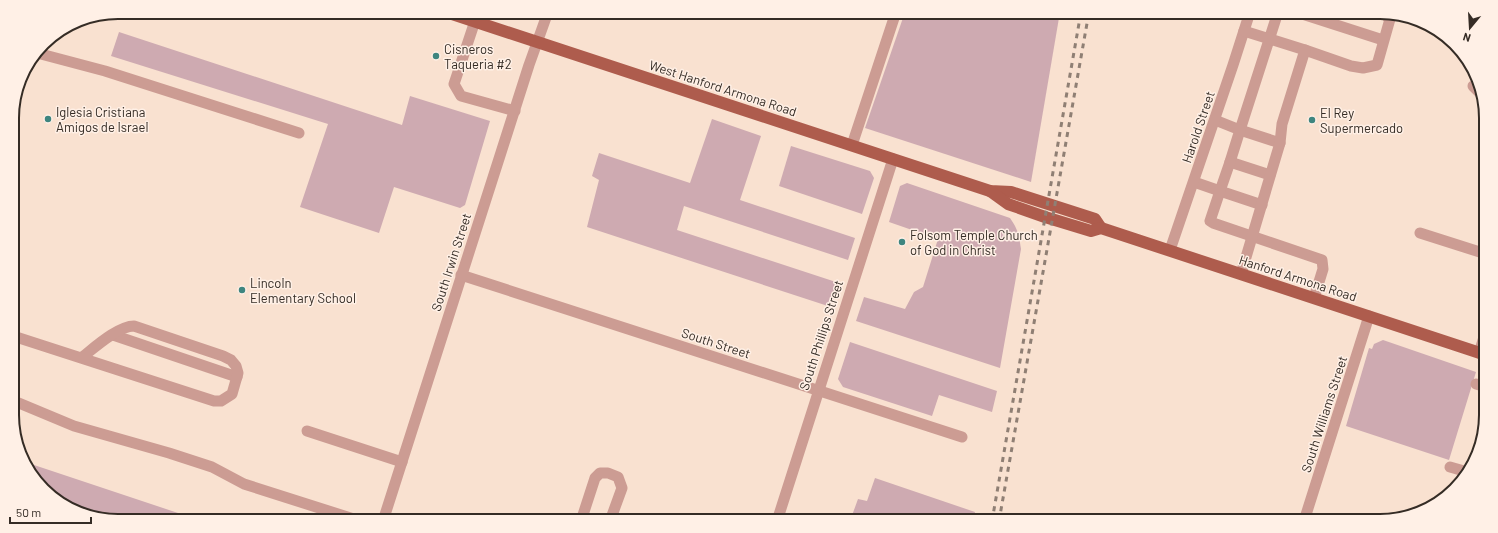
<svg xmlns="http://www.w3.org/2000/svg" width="1498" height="533" font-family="Barlow,sans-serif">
<rect width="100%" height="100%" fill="#f9e1d0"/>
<g fill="#ceaab1">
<path d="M905,12h155l-29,170 -166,-54z"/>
<path d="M119,32l283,93 8,-29 80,25 -25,84 -5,3 -66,-21 -15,46 -79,-26 28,-83 -217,-68z"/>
<path d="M712,119l49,17 -21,64 115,38 -7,22 -164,-54 -7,24 162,53 -8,24 -244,-80 12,-47 -7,-4 7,-23 91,30z"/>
<path d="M791,146l79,25 4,7 -12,36 -83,-28z"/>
<path d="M907,183l103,35c8,11 9,18 11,31l-21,119 -144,-47 8,-24 41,12 9,-17 9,-5 15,-48 -49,-17 11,-36z"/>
<path d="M1383,340l93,32 -27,88 -103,-34 23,-78 3,1 2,-5z"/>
<path d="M850,342l147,49 -5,21 -53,-17 -7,21 -89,-29 -5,-8z"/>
<path d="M28,463l174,58h-84l-34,-6 -46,-30z"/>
<path d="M875,478l100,34 -2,9h-123l8,-22 9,2z"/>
</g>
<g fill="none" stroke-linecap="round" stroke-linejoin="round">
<g stroke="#cc9c93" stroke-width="11">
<path d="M1278,12l-38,118 40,13"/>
<path d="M1296,12l87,28"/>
<path d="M475,21l-21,63 7,12 54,15"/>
<path d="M1305,50l46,16 12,2 14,-3 13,-46 -8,-7"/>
<path d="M37,53l68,18 194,62"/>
<path d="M1473,86l8,8"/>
<path d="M1215,120l25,10 -10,32 40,13"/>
<path d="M852,145l44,-133"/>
<path d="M1230,162l-10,29 42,14"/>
<path d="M1194,182l26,9 -10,30 3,2 109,37 1,9 -9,29"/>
<path d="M1420,233l66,21"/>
<path d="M1170,250l63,-185 17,-53"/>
<path d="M1241,274l39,-131 2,-19 23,-74 -61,-19"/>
<path d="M461,275l501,162"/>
<path d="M113,335l124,42"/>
<path d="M13,336l201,65h7l11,-7 6,-21 -2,-7 -5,-6 -8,-4 -89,-30c-16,0 -40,22 -53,32"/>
<path d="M1479,353l7,-22"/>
<path d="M1476,384l10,3"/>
<path d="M14,401l60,25 95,27 43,14 32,17 116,37"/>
<path d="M307,431l95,31"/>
<path d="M1450,467l14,4"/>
<path d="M383,521l146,-456 19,-53"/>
<path d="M581,521l14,-43 5,-5h8l10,4 4,11 -12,33"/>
<path d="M777,521l116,-362"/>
<path d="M1304,521l65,-205"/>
</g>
<g stroke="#ae5c4d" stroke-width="12">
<path d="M446,12l544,179 21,1 84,27 6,9"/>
<path d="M990,191l18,13 37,13 46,14 10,-3 385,127"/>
</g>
<g stroke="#8f7f74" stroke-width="3" stroke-dasharray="5 5" stroke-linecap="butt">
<path d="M992,521l89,-509"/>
<path d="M999,521l90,-509"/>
</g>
</g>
<g fill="#3e857f" stroke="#fff0e6" stroke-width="1.5">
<circle cx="436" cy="56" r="4"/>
<circle cx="48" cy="119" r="4"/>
<circle cx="1312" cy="120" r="4"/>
<circle cx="902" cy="242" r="4"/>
<circle cx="242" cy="290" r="4"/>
</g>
<g text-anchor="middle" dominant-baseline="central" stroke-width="3" stroke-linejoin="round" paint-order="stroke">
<g font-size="13" fill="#352c25" stroke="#fff0e6" text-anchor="start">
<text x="444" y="49">Cisneros<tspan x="444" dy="15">Taqueria #2</tspan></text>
<text x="56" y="112">Iglesia Cristiana<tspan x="56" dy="15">Amigos de Israel</tspan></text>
<text x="1320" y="113">El Rey<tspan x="1320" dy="15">Supermercado</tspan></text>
<text x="910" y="235">Folsom Temple Church<tspan x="910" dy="15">of God in Christ</tspan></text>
<text x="250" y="283">Lincoln<tspan x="250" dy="15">Elementary School</tspan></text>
</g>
<g font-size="13" fill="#352c25" stroke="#fff0e6">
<text transform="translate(723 88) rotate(18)">West Hanford Armona Road</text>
<text transform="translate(1198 127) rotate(-71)">Harold Street</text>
<text transform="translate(451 262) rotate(-72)">South Irwin Street</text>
<text transform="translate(1298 278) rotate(18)">Hanford Armona Road</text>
<text transform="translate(821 335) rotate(-72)">South Phillips Street</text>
<text transform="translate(716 343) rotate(18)">South Street</text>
<text transform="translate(1324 414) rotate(-72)">South Williams Street</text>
</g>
</g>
<path d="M0 0H1498V533H0ZM118 19H1380A99 99 0 0 1 1479 118V415A99 99 0 0 1 1380 514H118A99 99 0 0 1 19 415V118A99 99 0 0 1 118 19Z" fill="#fff0e6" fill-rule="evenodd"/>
<path fill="none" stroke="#352c25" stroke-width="2" d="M118 19H1380A99 99 0 0 1 1479 118V415A99 99 0 0 1 1380 514H118A99 99 0 0 1 19 415V118A99 99 0 0 1 118 19Z"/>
<g transform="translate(1470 28) rotate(198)" stroke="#fff0e6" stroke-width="3" paint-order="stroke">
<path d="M0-3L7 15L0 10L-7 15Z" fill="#352c25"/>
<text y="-6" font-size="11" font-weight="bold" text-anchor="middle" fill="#352c25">N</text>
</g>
<path d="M10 517v6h81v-6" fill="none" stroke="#352c25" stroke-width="2"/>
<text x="16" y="517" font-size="12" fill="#352c25" stroke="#fff0e6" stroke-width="3" paint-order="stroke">50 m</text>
</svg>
